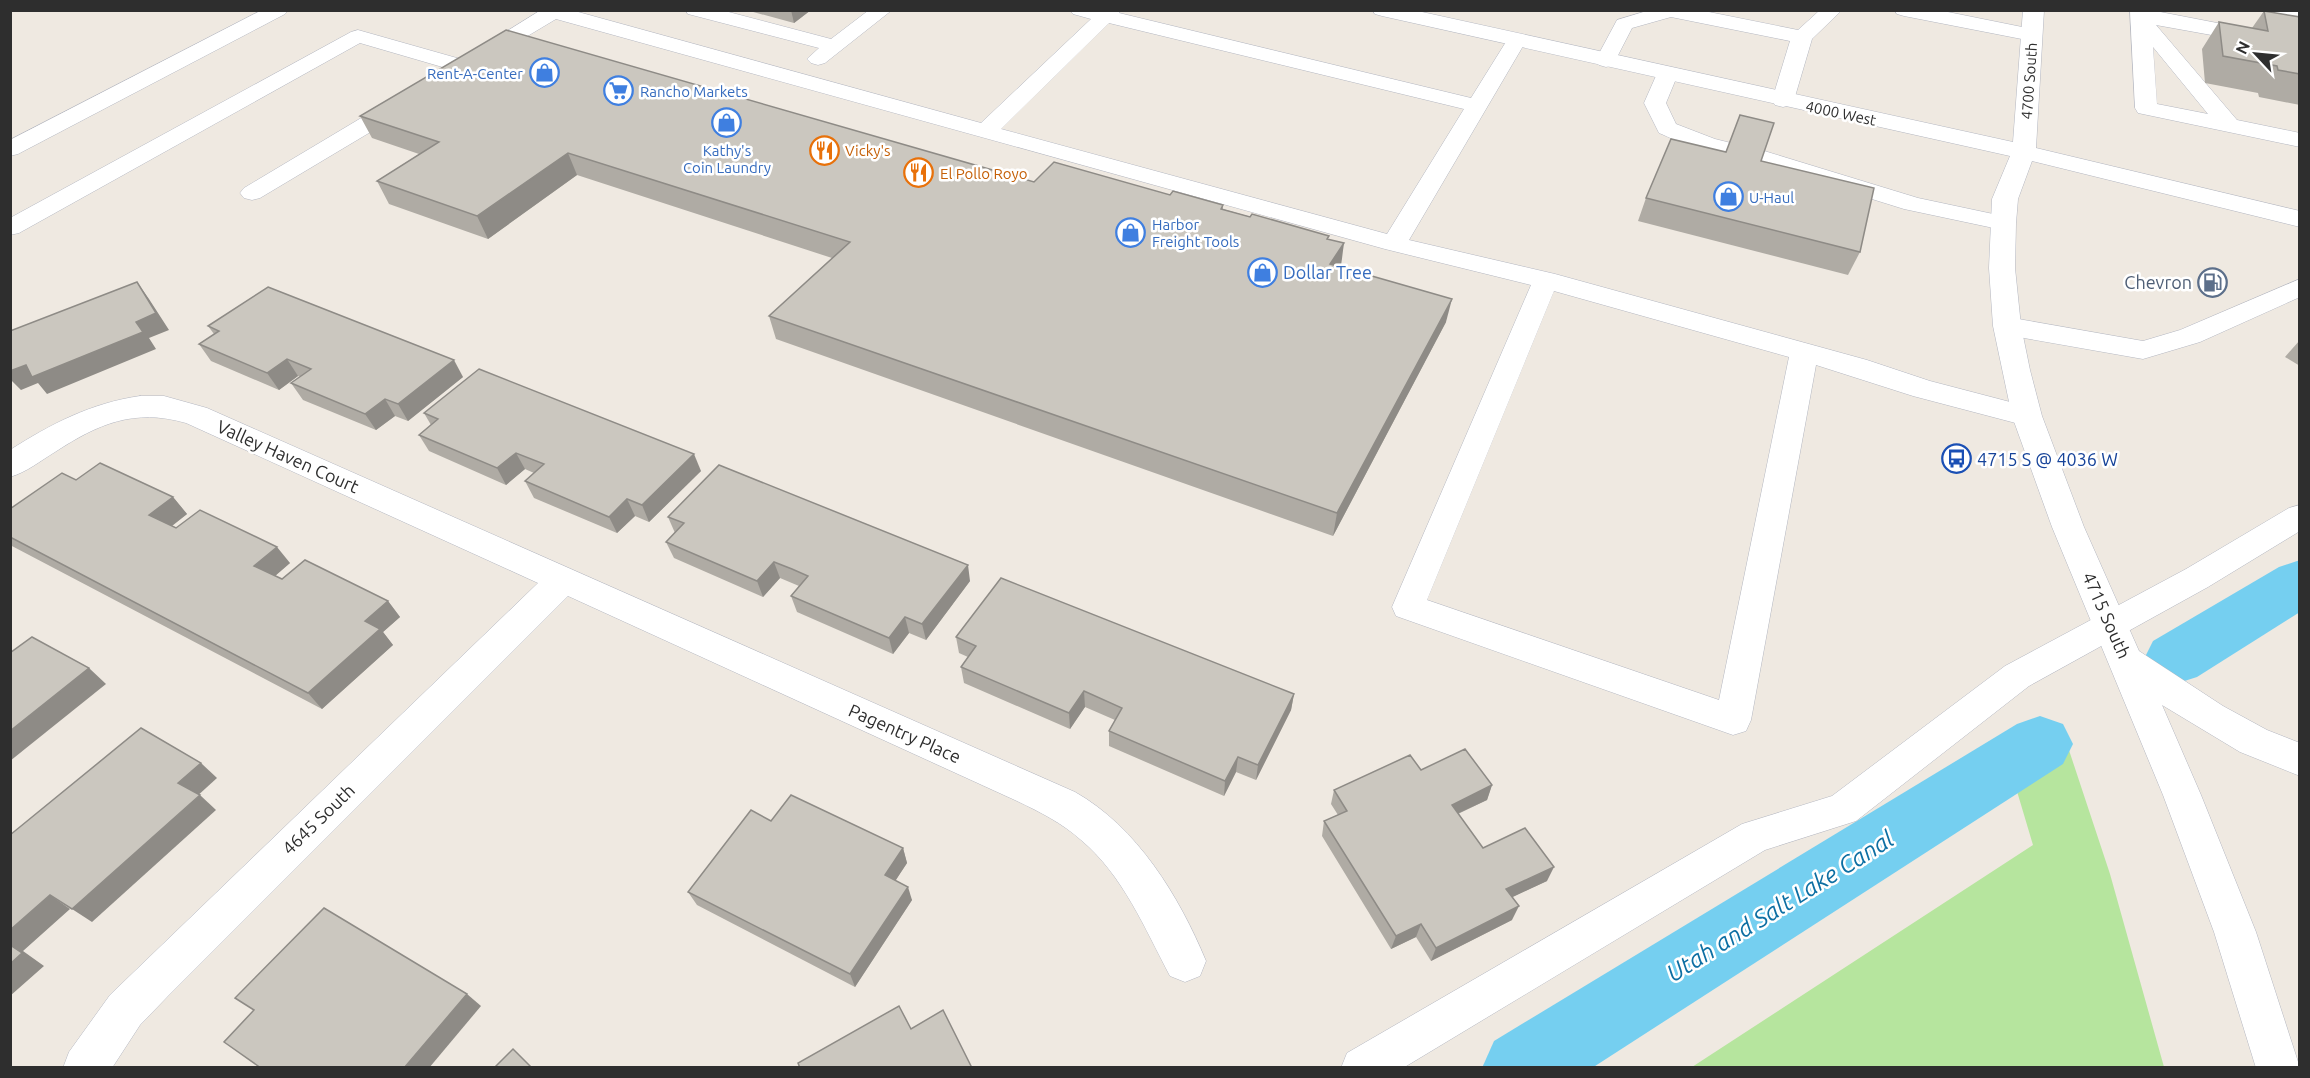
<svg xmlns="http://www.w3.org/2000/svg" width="2310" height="1078" font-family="Ubuntu,sans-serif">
<rect width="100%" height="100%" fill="#efe9e1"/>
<path fill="#b6e59e" d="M2061,726l49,148 54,193h-472l341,-222 -28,-94z"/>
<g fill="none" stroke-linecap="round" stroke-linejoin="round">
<g fill="#75cff0" fill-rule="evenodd">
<path d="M2300,560v52l-103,65 -22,7 -22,-7 -9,-18 9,-18 126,-74z"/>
<path d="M2040,716l23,8 10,20 -10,20 -471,304h-110l12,-27 523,-317z"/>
</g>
<defs>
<g id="lane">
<path d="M262,10h26l-3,4 -267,140 -8,2v-16z"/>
<path d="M541,10h30l410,113 110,-104 -18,-5 -3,-4h51l-2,3 352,85 38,-61 7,-2 7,2 3,4 -117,199 146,34 312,86 63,21 107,28 4,7 -4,7 -10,3 -114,-30 -97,-31 -65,355 -5,11 -13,4 -337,-119 -4,-9 139,-322 -146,-36 -829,-230 -67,40 -7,2 -7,-2 -4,-4 4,-4zM1109,23l355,86 -77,125 -386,-105zM1554,291l235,66 -70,343 -292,-100z"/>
<path d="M685,10h36l110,29 38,-29h23l-67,53 -7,2 -7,-2 -4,-4 12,-11 -131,-34z"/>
<path d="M1650,10h49l99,20 22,-20h22l-30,29 -18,61 -3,5 -8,2 -8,-2 -3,-5 18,-59 -119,-24 -39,11 -19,37 -7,2 -7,-2 -4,-4 22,-41z"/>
<path d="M1894,10h44l94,19 7,2 3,4 -3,4 -7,2 -128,-25 -7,-2z"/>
<path d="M2130,10h20l150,29v12l-144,-26 81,95 63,13v14l-162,-34 -3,-5zM2153,47l55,67 -51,-10z"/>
<path d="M2264,10h36v11l-33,-7z"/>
<path d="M358,30l113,32 3,5 -3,5 -8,1 -103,-30 -341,190 -9,2v-17l341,-186z"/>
<path d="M1667,68l8,1 3,5 -12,29 10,21 39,15 20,5 4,5 -4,5c-23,6 -54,-12 -76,-21l-15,-30 15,-34z"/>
<path d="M401,97l8,2 3,5 -3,5 -149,89 -8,2 -8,-2 -4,-5 4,-5 149,-89z"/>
<path d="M1761,150l157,48 94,20 3,5 -3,5 -9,2 -99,-21 -151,-47 -4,-5 4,-5z"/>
<path d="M2300,279v18l-100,45 -57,17 -136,-24 -10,-3 -3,-6 3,-6 10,-3 136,24 37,-11z"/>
<path d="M2300,505v26l-92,56 -179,99 -173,135 -91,29 -362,218h-62l6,-15 395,-229 90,-28 173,-130 181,-97 103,-61z"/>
</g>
<path id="street" d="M140,396h24l43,12 868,384c62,35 104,104 131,169l-6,15 -15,6 -15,-6c-25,-47 -47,-101 -89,-136 -19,-17 -41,-28 -64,-39l-449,-205 -400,400 -28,29 -28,43h-49l6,-16 41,-57 428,-412 -352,-160c-52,-15 -88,1 -131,29 -15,9 -28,20 -45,25v-27c41,-26 81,-47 130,-54z"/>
<path id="secondary" d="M1372,10h41l600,132 10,-132h21l-8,138 264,63v16l-268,-66 -14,38 -2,24 -1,45 6,58 9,44 12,46 42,111 55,124 84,55 44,24 33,13v33l-60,-24 -78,-47 39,90 55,137 44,136h-44l-42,-136 -51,-137 -111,-268 -40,-111 -19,-90 -4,-58 3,-69 18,-43 -628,-140 -7,-2z"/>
</defs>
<use href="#lane" stroke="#b4b7c1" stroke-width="1"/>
<use href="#street" stroke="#b4b7c1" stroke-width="1"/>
<use href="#secondary" stroke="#b4b7c1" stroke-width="1"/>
<use href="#lane" fill="#fff" fill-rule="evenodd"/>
<use href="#street" fill="#fff" fill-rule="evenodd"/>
<use href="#secondary" fill="#fff" fill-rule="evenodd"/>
</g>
<g fill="#afaba4">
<path d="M746,10h65l-17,13z"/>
<path d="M2264,11l36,6v88l-41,-8 -1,-4 -53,-10 -3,-34 17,-27 33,6z"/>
<path d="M360,116l810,79 53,10v4l105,30 12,28 106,55 -113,214 -557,-197 -7,-23 63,-58 -255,-83 -89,64 -99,-35 -12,-23 42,-27 -47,-16z"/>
<path d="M1761,161l99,91 -12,23 -210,-54 8,-23z"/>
<path d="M208,326l255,51 -55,44 -13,-5 -19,14 -73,-30 -12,-17 10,-6 -3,-1 -19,14 -68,-29 -12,-17 15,-10z"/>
<path d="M2300,340v26l-15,-9z"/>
<path d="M424,413l277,58 -52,51 -14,-6 -18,17 -83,-35 -9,-17 9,-8 -9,-4 -19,16 -77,-34 -10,-16 12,-10z"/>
<path d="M76,480l97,17 14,17 -15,12 118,37 -15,13 7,3 106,22 12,16 -17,15 10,13 -71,64 -312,-164v-36z"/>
<path d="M668,517l302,64 -44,59 -17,-7 -16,21 -96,-42 -6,-16 8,-10 -19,-8 -17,19 -89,-39 -8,-16 9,-9z"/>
<path d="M956,637l338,57 -3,16 -35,70 -20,-8 -12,24 -115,-50v-15l6,-11 -30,-13 -15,22 -106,-46 -3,-16 7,-10 -9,-4z"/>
<path d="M1421,770l71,15 -5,15 -29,14 25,34 64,33 -35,16v23l-81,41 -15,-24 -25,12 -69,-113 2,-15 14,-6 -7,-11 3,-14z"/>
<path d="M771,821l132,27 4,15 -12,18 17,19 -57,87 -158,-82 -9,-13z"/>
</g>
<g fill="#8e8b86">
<path d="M791,10h20l-17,13z"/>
<path d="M568,153l9,22 -89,64 -11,-23z"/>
<path d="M1344,243l-3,23 -14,21 3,-23z"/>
<path d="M137,282l12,17 20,31 -20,8 7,11 -109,45 -9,-11 -17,7 -11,-11v-8l126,-49z"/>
<path d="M1452,299l-6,23 -113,214 4,-23z"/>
<path d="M287,359l11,17 -19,14 -12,-17z"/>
<path d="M454,360l9,17 -55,44 -10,-17z"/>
<path d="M385,399l10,17 -19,14 -11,-16z"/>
<path d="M516,453l9,16 -19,16 -9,-17z"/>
<path d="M694,454l7,17 -52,51 -7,-17z"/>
<path d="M173,497l14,17 -23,18 -15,-17z"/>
<path d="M627,499l8,17 -18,17 -8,-16z"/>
<path d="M277,547l13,16 -22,19 -14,-16z"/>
<path d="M774,562l6,16 -17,19 -6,-16z"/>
<path d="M968,565l2,16 -44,59 -4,-16z"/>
<path d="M388,601l12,16 -17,15 10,13 -71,64 -14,-16 57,-72z"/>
<path d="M905,617l4,16 -16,21 -4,-16z"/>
<path d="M89,668l17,16 -96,77v-30z"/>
<path d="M1084,691l1,16 -15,22 -1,-16z"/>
<path d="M1294,694l-3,16 -35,70 2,-15z"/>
<path d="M1238,757l-2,15 -12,24 1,-15z"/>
<path d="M201,763l16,15 -22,20 -17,-15z"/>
<path d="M1492,785l-5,15 -41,19 6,-14z"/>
<path d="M200,795l16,15 -124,112 -20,-13z"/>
<path d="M903,848l4,15 -17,26 -5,-14z"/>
<path d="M1554,867l-7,14 -47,22 6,-14z"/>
<path d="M908,887l4,13 -57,87 -5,-13z"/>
<path d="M50,895l20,14 -47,42 21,15 -34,30v-66z"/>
<path d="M1519,906l-7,14 -81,41 5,-13z"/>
<path d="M1421,924l-5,13 -25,12 5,-13z"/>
<path d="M467,994l14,12 -52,62h-25z"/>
</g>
<g fill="#cbc7bf" stroke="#8e8b86" stroke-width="1.5">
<path d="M2264,11l36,6v57l-22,-4 -1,-4 -54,-10 -4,-34 49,9z"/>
<path d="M506,30l528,152 20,-20 116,33 3,-4 50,14 -2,4 29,8 2,-3 77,22 -2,3 17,4 -14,21 122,35 -115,214 -568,-197 81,-74 -282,-89 -91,63 -100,-35 62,-39 -79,-26z"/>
<path d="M1740,115l34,8 -13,38 113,27 -14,64 -214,-54 25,-59 55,13z"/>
<path d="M137,282l19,31 -20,9 7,10 -111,45 -6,-12 -16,6v-40z"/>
<path d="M268,287l186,73 -56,44 -13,-5 -20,15 -74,-31 20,-14 -24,-10 -20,14 -68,-29 20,-13 -11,-5z"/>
<path d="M479,369l215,85 -52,51 -15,-6 -18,18 -84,-36 19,-17 -28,-11 -19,15 -78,-33 19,-16 -14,-6z"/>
<path d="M100,463l73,34 -24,18 27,13 24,-18 77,37 -23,19 28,13 23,-19 83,41 -23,20 15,8 -72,64 -298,-156v-28l52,-36 14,7z"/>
<path d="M719,465l249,100 -46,59 -17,-7 -16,21 -98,-42 17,-20 -16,-7 -18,-7 -17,19 -91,-39 18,-19 -16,-6z"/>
<path d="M1001,578l293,116 -36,71 -20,-8 -13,24 -116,-50 13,-23 -38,-17 -15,22 -108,-46 15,-21 -20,-9z"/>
<path d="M32,637l57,31 -79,63v-78z"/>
<path d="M141,728l60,35 -23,20 22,12 -128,114 -22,-14 -40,35v-95z"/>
<path d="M1465,749l27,36 -40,20 31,43 42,-20 29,39 -48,22 13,17 -83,42 -15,-24 -25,12 -72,-115 23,-10 -13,-21 76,-35 11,15z"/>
<path d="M791,795l112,53 -18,27 23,12 -58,87 -162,-82 63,-82 20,11z"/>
<path d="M324,908l143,86 -63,74h-143l-37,-26 30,-32 -19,-12z"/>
<path d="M10,945l12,8 -12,11z"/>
<path d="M899,1006l12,23 32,-19 29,58h-172l-2,-5z"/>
<path d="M513,1049l19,19h-38z"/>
</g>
<defs>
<symbol id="shop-ring" viewBox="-11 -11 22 22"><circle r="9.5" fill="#fff" stroke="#3f7fe0" stroke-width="1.5"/><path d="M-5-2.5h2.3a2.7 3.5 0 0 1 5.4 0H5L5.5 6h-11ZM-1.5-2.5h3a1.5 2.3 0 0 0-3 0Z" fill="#3f7fe0"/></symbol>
<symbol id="supermarket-ring" viewBox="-11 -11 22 22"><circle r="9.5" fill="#fff" stroke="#3f7fe0" stroke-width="1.5"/><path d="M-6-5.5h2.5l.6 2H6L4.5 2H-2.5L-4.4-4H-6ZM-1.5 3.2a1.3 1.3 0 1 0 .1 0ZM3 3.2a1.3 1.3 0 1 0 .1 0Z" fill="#3f7fe0"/></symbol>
<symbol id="restaurant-ring" viewBox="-11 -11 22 22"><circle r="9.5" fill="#fff" stroke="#e8710a" stroke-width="1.5"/><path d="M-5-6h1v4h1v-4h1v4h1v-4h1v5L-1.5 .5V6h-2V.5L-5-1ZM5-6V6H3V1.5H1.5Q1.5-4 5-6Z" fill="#e8710a"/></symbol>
<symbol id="fuel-ring" viewBox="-11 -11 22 22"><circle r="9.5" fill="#fff" stroke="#5c6f8a" stroke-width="1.5"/><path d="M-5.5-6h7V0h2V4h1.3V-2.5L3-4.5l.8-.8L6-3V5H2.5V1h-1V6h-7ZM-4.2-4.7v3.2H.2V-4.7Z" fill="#5c6f8a"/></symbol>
<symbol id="bus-ring" viewBox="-11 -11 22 22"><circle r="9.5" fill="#fff" stroke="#1a4fb4" stroke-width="1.5"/><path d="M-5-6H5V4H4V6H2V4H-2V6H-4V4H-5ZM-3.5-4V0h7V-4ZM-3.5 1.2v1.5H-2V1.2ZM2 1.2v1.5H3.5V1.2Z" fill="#1a4fb4"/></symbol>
</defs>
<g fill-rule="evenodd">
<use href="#shop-ring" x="528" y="56" width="33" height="33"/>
<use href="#supermarket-ring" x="602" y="74" width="33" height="33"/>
<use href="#shop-ring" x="710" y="106" width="33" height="33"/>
<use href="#restaurant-ring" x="808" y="134" width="33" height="33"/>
<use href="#restaurant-ring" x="902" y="156" width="33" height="33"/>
<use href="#shop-ring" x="1712" y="180" width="33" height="33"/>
<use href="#shop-ring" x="1114" y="216" width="33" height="33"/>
<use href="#shop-ring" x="1246" y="256" width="33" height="33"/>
<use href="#fuel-ring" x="2196" y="266" width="33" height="33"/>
<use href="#bus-ring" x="1940" y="442" width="33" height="33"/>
</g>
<g text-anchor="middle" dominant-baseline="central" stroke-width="5" stroke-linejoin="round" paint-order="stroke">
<g font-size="15" fill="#366cbe" stroke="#fff" text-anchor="start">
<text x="523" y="73" text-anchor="end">Rent-A-Center</text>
<text x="640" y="91">Rancho Markets</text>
<text x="727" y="150" text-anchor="middle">Kathy's<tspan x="727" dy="17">Coin Laundry</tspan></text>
<text x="1749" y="197">U-Haul</text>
<text x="1152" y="224">Harbor<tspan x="1152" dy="17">Freight Tools</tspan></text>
</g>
<g font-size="15" fill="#2e2e2e" stroke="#fff">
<text transform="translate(2029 81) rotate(-86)">4700 South</text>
<text transform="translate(1841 113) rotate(12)">4000 West</text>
</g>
<g font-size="15" fill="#c56008" stroke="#fff" text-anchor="start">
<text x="845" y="150">Vicky's</text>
<text x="940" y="173">El Pollo Royo</text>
</g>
<g font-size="18" fill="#366cbe" stroke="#fff" text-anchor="start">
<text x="1283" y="272">Dollar Tree</text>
</g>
<g font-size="18" fill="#4e5e75" stroke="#fff" text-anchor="end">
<text x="2192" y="282">Chevron</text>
</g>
<g font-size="18" fill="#2e2e2e" stroke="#fff">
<text transform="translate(288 456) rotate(24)">Valley Haven Court</text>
<text transform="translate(2107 615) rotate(66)">4715 South</text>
<text transform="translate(905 733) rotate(24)">Pagentry Place</text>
<text transform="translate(318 819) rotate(-44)">4645 South</text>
</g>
<g font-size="18" fill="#164399" stroke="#fff" text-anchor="start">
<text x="1977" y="459">4715 S @ 4036 W</text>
</g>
<g font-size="24" font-style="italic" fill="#0d6fa3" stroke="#fff">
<text transform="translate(1780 906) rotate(-32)">Utah and Salt Lake Canal</text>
</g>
</g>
<rect width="2310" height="1078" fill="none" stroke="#2e2e2e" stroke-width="24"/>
<g transform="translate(2256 54) rotate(296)" stroke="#ffffff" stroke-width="4.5" paint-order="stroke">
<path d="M0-4.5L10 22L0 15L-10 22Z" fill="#2e2e2e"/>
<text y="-9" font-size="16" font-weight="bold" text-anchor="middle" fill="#2e2e2e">N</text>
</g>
</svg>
